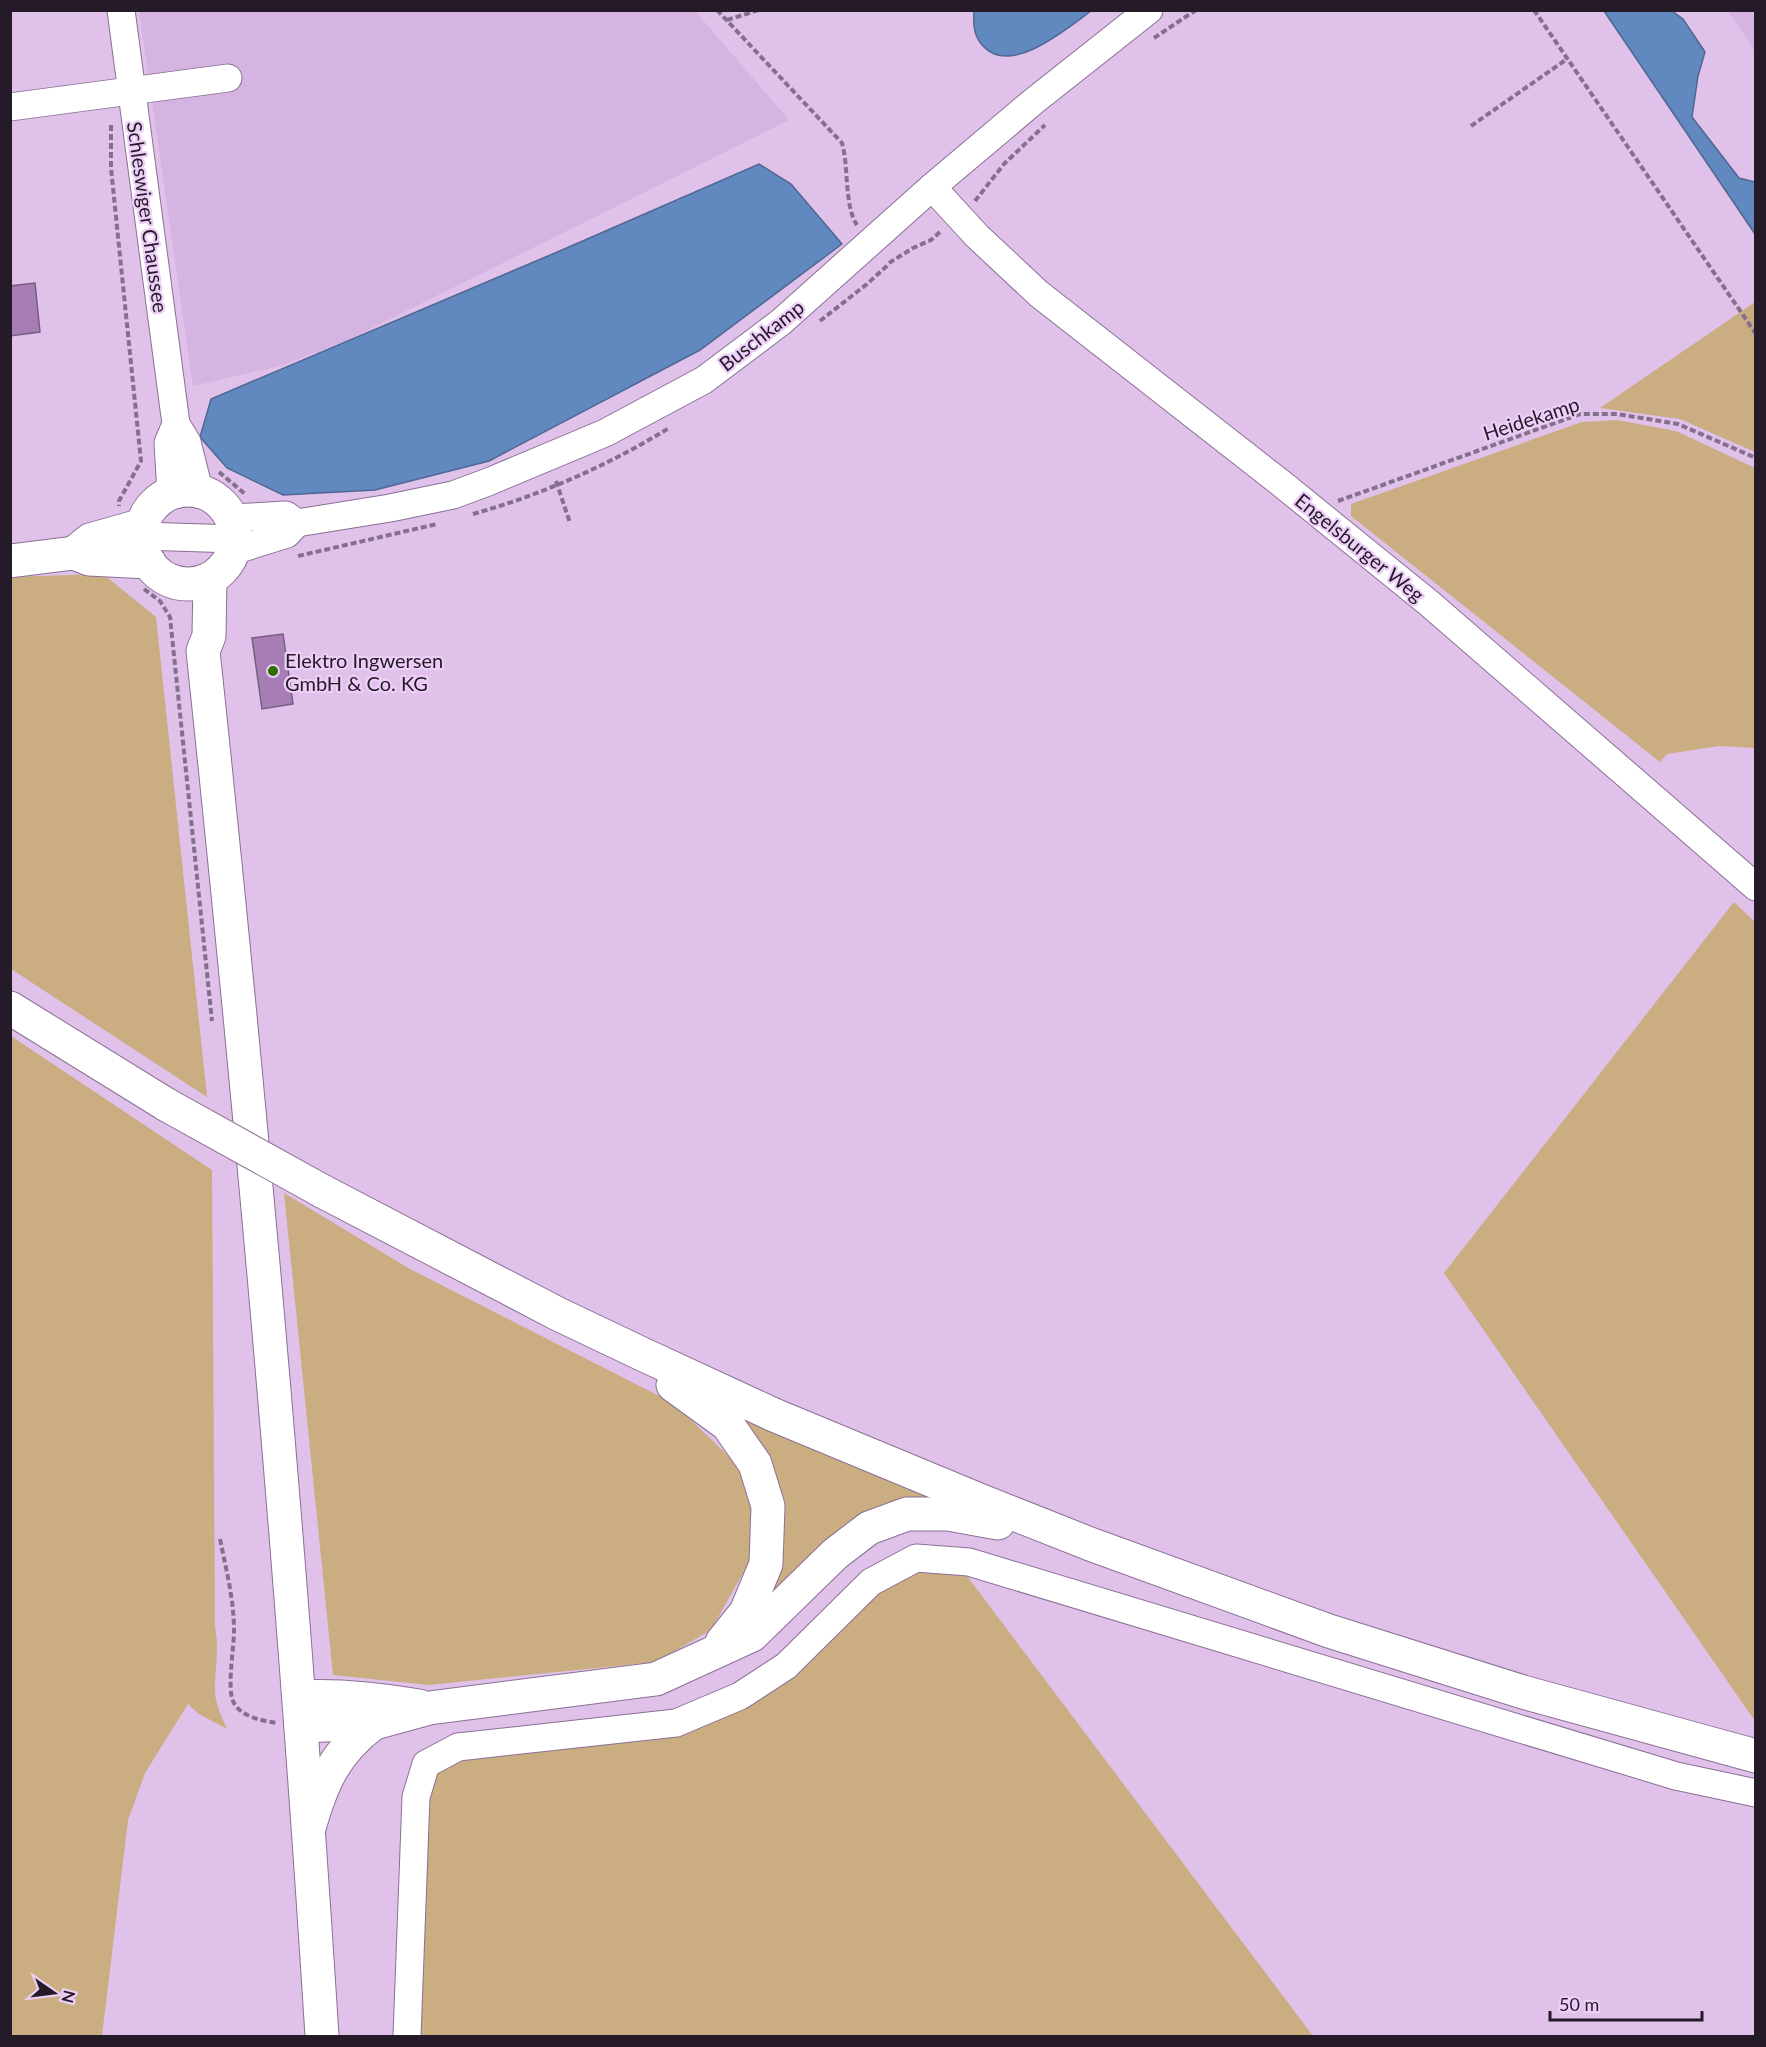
<svg xmlns="http://www.w3.org/2000/svg" width="1766" height="2047" font-family="Lato,sans-serif">
<rect width="100%" height="100%" fill="#dfc1ea"/>
<g fill="#d6b4e2">
<path d="M139,11h556l94,109 -439,219 -70,27 -87,20z"/>
<path d="M1728,11h27v40z"/>
</g>
<g fill="#cbad82">
<path d="M1755,302v150l-75,-33 -80,-11z"/>
<path d="M1617,420l59,11 79,37v280l-36,-2 -52,8 -7,8 -309,-246v-12l231,-82z"/>
<path d="M103,574l53,43 51,480 -196,-128 -1,-392z"/>
<path d="M1734,902l22,21 -1,798 -311,-448z"/>
<path d="M11,1036l201,134 3,457c5,23 -1,43 0,66 1,12 7,25 12,36l-28,-15 -11,-10 -43,69 -17,47 -26,216h-91z"/>
<path d="M284,1193l126,76 263,134 65,62 14,43 -1,51 -40,71 -55,32 -228,23 -95,-10z"/>
<path d="M717,1401l235,101 -60,7 -144,116 32,-70 5,-54 -25,-55z"/>
<path d="M918,1566l46,6 349,464h-893l4,-239 10,-29 25,-11 220,-26 196,-143z"/>
</g>
<g fill="#6188bf" stroke="#4f6792" stroke-width="1.5">
<path d="M974,11v-1l117,1c-22,16 -78,64 -106,37 -11,-10 -12,-22 -11,-37z"/>
<path d="M1604,11h68l11,8 22,33 -7,24 -6,41 47,61 16,4v52z"/>
<path d="M759,164l32,20 51,60 -142,106 -211,111 -114,29 -92,5 -56,-27 -27,-31 11,-38 351,-149z"/>
</g>
<g fill="#a77db6" stroke="#765c7f" stroke-width="1.5">
<path d="M35,283l5,49 -30,4v-50z"/>
<path d="M283,634l10,70 -31,5 -10,-71z"/>
</g>
<g fill="none" stroke-linecap="round" stroke-linejoin="round">
<defs>
<g id="minor">
<path d="M121,10l55,414 11,18 12,48"/>
<path d="M10,107l218,-29"/>
<path d="M932,187l45,49 62,58 243,190 148,120 326,283"/>
<path d="M171,493l-3,-50 8,-19"/>
<path d="M232,518l54,-3 11,8"/>
<path d="M141,536l95,3"/>
<path d="M233,551l54,-17 10,-11 93,-15 63,-13 35,-13 117,-49 99,-53 77,-58 151,-135 102,-86 115,-91"/>
<path d="M407,2036l9,-239 10,-33 32,-17 218,-24 64,-27 46,-30 85,-84 45,-24 53,4 707,214 80,17"/>
</g>
<g id="major">
<circle cx="188" cy="537" r="47"/>
<path d="M210,579l-1,57 -6,15c49,461 90,923 119,1385"/>
</g>
<g id="highway">
<path d="M74,553l16,-13 53,-15"/>
<path d="M10,561l64,-8 15,6 60,3"/>
<path d="M10,1008l157,97"/>
<path d="M322,1191l236,123 84,40 132,61 205,85 111,44 239,87 194,61 233,64"/>
<path d="M673,1385l55,40 27,39 13,42 -2,58 -20,48 -24,30"/>
<path d="M299,1697c41,-2 79,2 120,9"/>
<path d="M301,1726l73,-3 55,-15 227,-29 96,-44 83,-81 34,-26 38,-14h41l50,9"/>
<path d="M309,1828c13,-46 26,-76 65,-105"/>
</g>
</defs>
<use href="#minor" stroke="#8b7095" stroke-width="29"/>
<use href="#major" stroke="#8b7095" stroke-width="35"/>
<use href="#highway" stroke="#8b7095" stroke-width="35"/>
<g stroke="#84708c" stroke-width="4" stroke-dasharray="6 3" stroke-linecap="butt">
<path d="M717,10l125,133c7,24 2,63 15,82"/>
<path d="M1534,10l222,324"/>
<path d="M727,20l32,-10"/>
<path d="M1154,38l42,-28"/>
<path d="M111,125v43l30,293 -22,40v5"/>
<path d="M1471,126l96,-67"/>
<path d="M975,201l29,-37 41,-39"/>
<path d="M889,263l24,-15 18,-8 11,-10"/>
<path d="M820,321l47,-37 22,-20"/>
<path d="M219,472l26,22"/>
<path d="M556,481l14,42"/>
<path d="M1338,501l242,-87h37l61,10 78,34"/>
<path d="M473,514c68,-19 136,-49 196,-86"/>
<path d="M298,556l139,-32"/>
<path d="M144,589l16,12 10,16 42,404"/>
<path d="M220,1539c6,30 14,60 14,92 0,16 -7,56 -1,70 6,15 29,20 44,22"/>
</g>
<use href="#minor" stroke="#fff" stroke-width="27"/>
<use href="#major" stroke="#fff" stroke-width="33"/>
<use href="#highway" stroke="#fff" stroke-width="33"/>
<defs>
<path id="highway-bridge" d="M167,1105l155,86"/>
</defs>
<use href="#highway-bridge" stroke="#8b7095" stroke-width="35" stroke-linecap="butt"/>
<use href="#highway-bridge" stroke="#fff" stroke-width="33"/>
</g>
<circle fill="#2e6c00" stroke="#eccef7" stroke-width="2" cx="273" cy="671" r="6"/>
<g text-anchor="middle" dominant-baseline="central" stroke-width="4.5" stroke-linejoin="round" paint-order="stroke">
<g font-size="20" fill="#241a28" stroke="#eccef7">
<text transform="translate(148 217) rotate(82)">Schleswiger Chaussee</text>
<text transform="translate(761 335) rotate(-38)">Buschkamp</text>
<text transform="translate(1531 418) rotate(-18)">Heidekamp</text>
<text transform="translate(1360 547) rotate(39)">Engelsburger Weg</text>
</g>
<g font-size="20" fill="#241a28" stroke="#eccef7" text-anchor="start">
<text x="285" y="660">Elektro Ingwersen<tspan x="285" dy="23">GmbH &amp; Co. KG</tspan></text>
</g>
</g>
<rect width="1766" height="2047" fill="none" stroke="#241a28" stroke-width="24"/>
<g transform="translate(54 1993) rotate(104)" stroke="#eccef7" stroke-width="4.5" paint-order="stroke">
<path d="M0-4.5L10 22L0 15L-10 22Z" fill="#241a28"/>
<text y="-9" font-size="16" font-weight="bold" text-anchor="middle" fill="#241a28">N</text>
</g>
<path d="M1550 2011v9h152v-9" fill="none" stroke="#241a28" stroke-width="3"/>
<text x="1559" y="2011" font-size="18" fill="#241a28" stroke="#eccef7" stroke-width="4.5" paint-order="stroke">50 m</text>
</svg>
